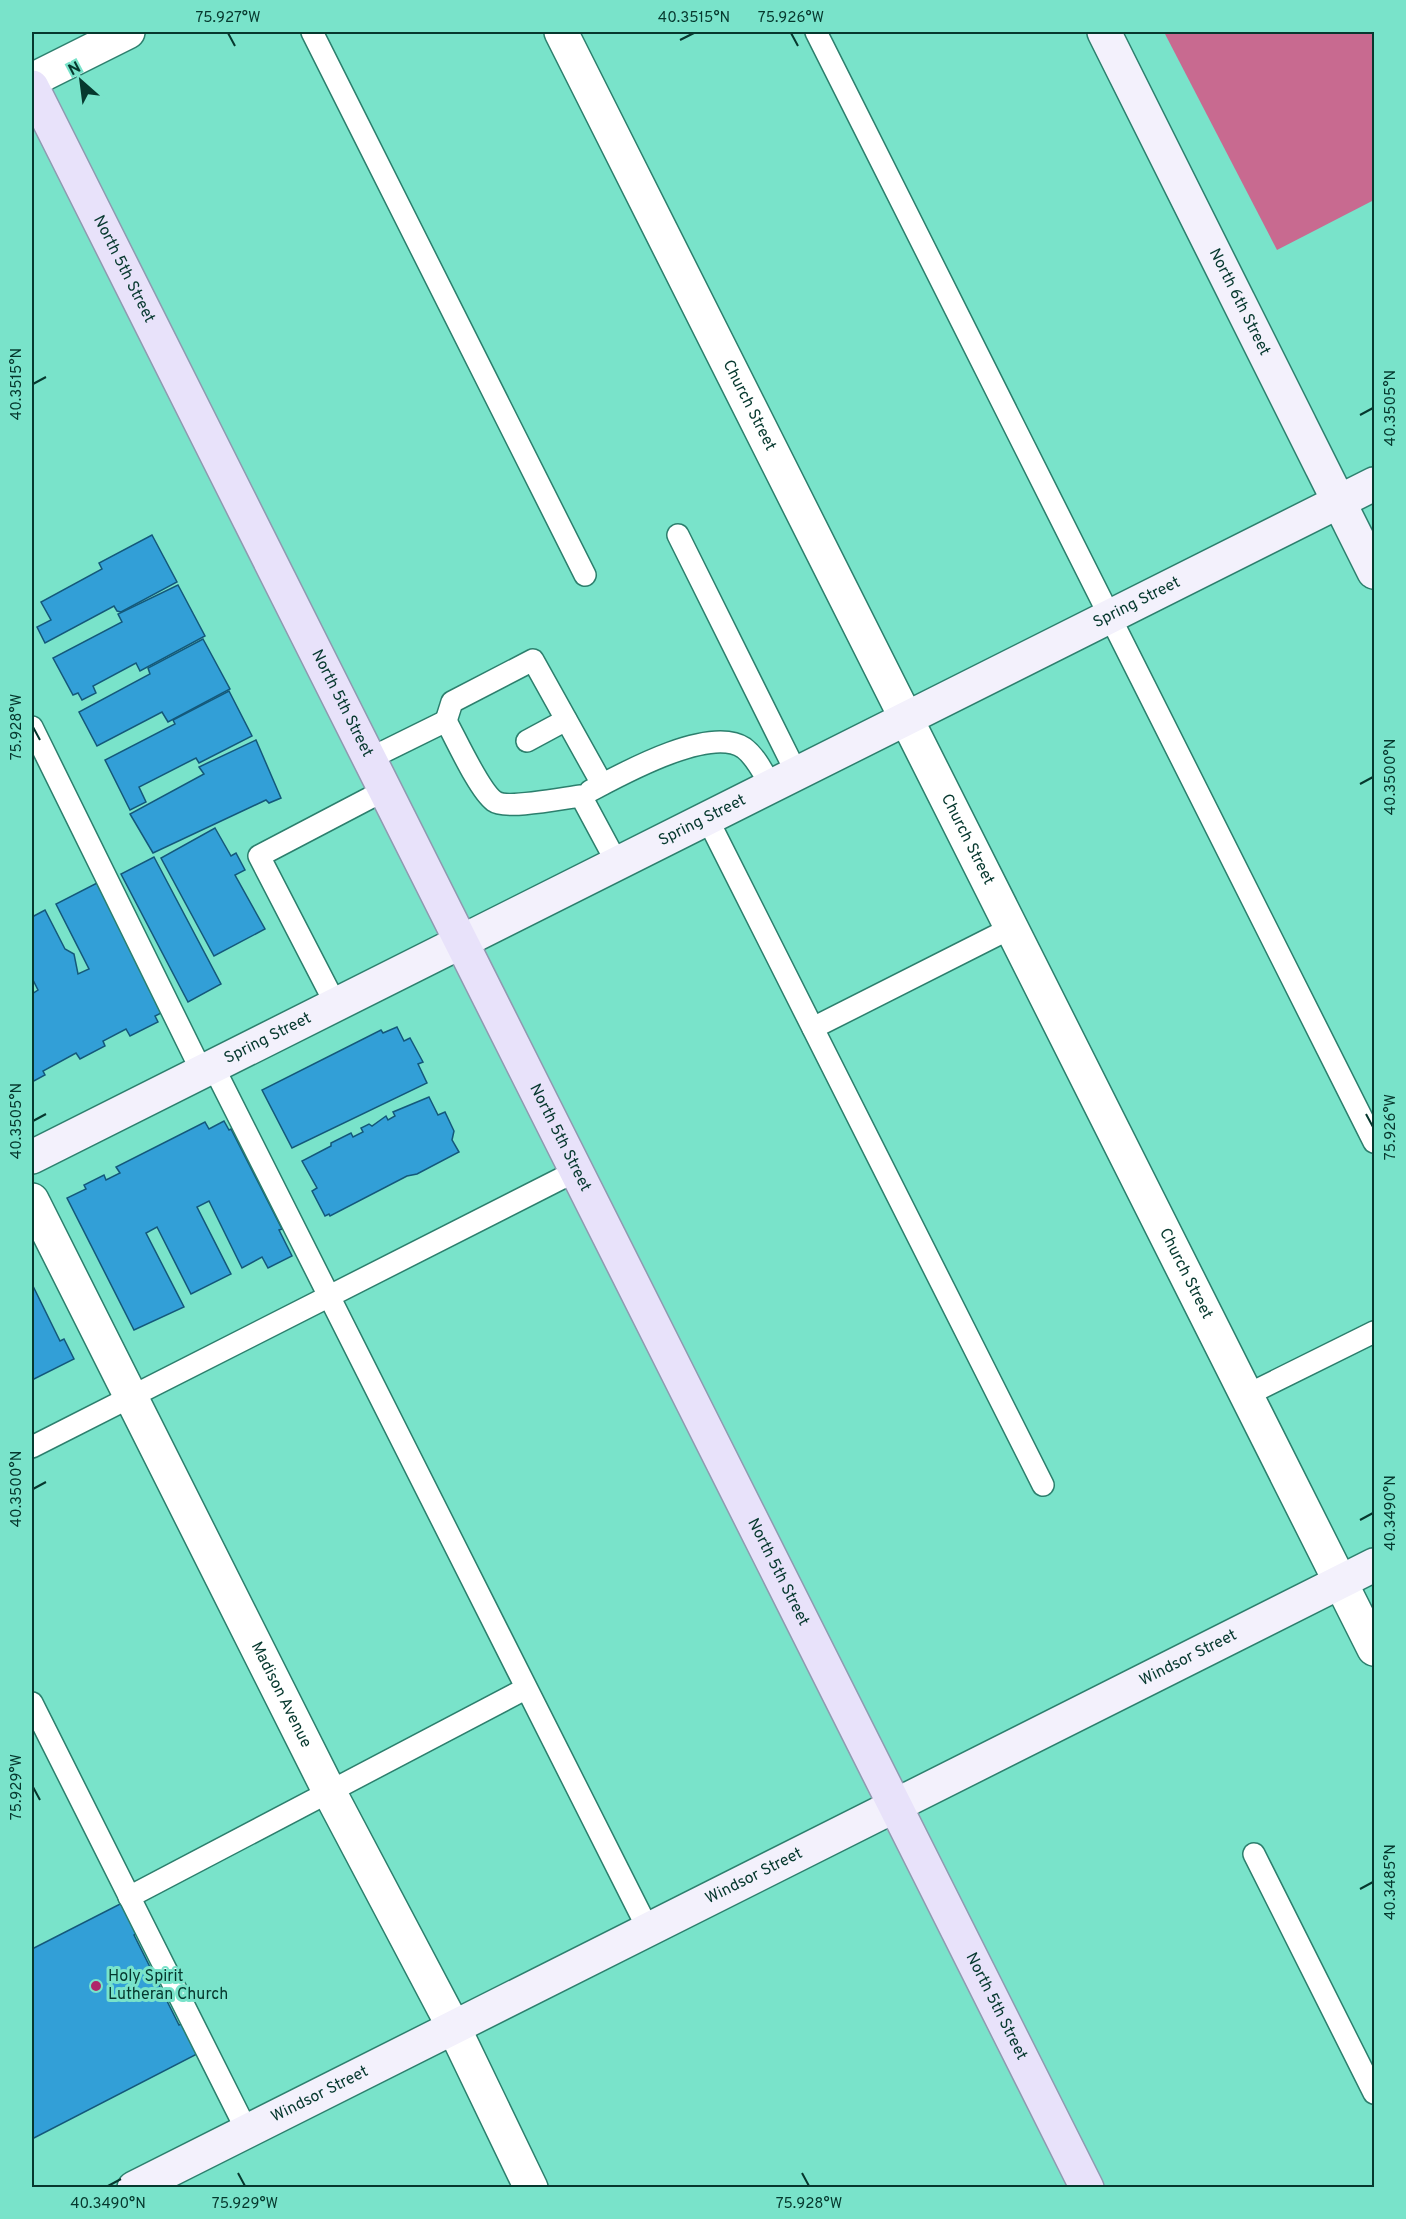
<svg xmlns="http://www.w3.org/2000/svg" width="1406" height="2219" font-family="Overpass,sans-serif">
<rect width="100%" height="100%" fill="#79e3ca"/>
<path fill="#c86a90" d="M1164,32h210v168l-97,50z"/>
<g fill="#329fd7" stroke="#14587a" stroke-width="1.5">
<path d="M152,535l25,47 -56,30 -4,-1 -3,-5 -69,37 -8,-16 14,-7 -10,-18 61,-33 -3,-6z"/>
<path d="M178,585l27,51 -65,35 -4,-8 -43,23 3,7 -14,7 -4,-7 -5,2 -20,-37 69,-36 -4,-8z"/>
<path d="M203,639l27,50 -62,33 -6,-10 -65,34 -18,-34 71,-38 -2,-6z"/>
<path d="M229,691l23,45 -53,27 -3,-5 -57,29 7,15 -16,8 -25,-50 70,-36 -2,-4z"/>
<path d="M256,740l25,58 -12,5 -3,-3 -113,53 -23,-39 74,-40 -5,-7z"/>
<path d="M215,828l16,28 5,-3 9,17 -10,5 30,54 -51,27 -53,-98z"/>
<path d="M154,857l67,127 -33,18 -67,-128z"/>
<path d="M99,882l70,127 -14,7 3,6 -28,14 -4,-7 -23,12 2,5 -25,13 -4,-6 -33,18 2,4 -13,7v-88l6,-4 -6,-12v-61l13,-7 20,39 9,5 4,20 11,-5 -33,-65z"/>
<path d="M397,1027l7,14 6,-3 13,24 -5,2 9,19 -135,65 -30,-58 119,-60 2,3z"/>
<path d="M429,1097l9,18 7,-3 9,19 -2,9 7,12 -42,22 -10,2 -77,40 -1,-2 -4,2 -13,-25 5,-3 -15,-27 29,-15v-3l20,-10 2,4 10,-5 -2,-4 8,-4 3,2 14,-10 2,4 7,-4 -2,-4z"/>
<path d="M224,1121l5,9 2,-1 51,100 -3,1 13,26 -24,12 -6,-11 -20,11 -33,-67 -12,6 34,67 -40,20 -34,-67 -11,6 38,74 -50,23 -67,-132 19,-9 -2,-4 20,-10 2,5 14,-7 -4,-6 89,-45 4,7z"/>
<path d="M32,1284l28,57 4,-2 10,20 -42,21z"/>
<path d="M124,1902l15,30 -5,3 45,90 5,-2 15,30 -167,86v-190z"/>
</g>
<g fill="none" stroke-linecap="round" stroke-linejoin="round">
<defs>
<g id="lane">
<path d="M312,32l273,543"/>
<path d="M816,32l558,1110"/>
<path d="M678,535l119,239"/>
<path d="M446,721l6,-19 81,-42 69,124"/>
<path d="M32,727l170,345"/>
<path d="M527,741l39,-21"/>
<path d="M369,759l77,-38c10,18 33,69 48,80 12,9 70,-3 87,-5l36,67"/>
<path d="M590,791c32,-17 120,-66 154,-43 12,9 20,26 27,38"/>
<path d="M707,818l336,667"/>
<path d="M336,1005l-77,-149 126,-66"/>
<path d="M813,1028l198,-100"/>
<path d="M213,1066l435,863"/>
<path d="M1247,1395l127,-63"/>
<path d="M32,1447l544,-276"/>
<path d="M32,1703l215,428"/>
<path d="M1254,1854l120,239"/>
<path d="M129,1897l396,-208"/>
</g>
<g id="street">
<path id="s1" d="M561,32l813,1617"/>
<path d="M32,80l96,-48"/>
<path id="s2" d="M32,1200l298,593 123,233 78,162"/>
</g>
<g id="secondary">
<path id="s3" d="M1104,32l270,540"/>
<path id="s4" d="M32,1157l1342,-673"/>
<path id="s5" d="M134,2188l1240,-623"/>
</g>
<g id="primary">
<path id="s6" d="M32,87l1055,2101"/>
</g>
</defs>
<use href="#lane" stroke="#2c7f6d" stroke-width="24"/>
<use href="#street" stroke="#2c7f6d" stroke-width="36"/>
<use href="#secondary" stroke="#2c7f6d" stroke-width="36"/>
<use href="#primary" stroke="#8e9ab0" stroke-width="36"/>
<use href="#lane" stroke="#fff" stroke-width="21"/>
<use href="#street" stroke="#fff" stroke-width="33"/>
<use href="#secondary" stroke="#f3f1fc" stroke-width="33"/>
<use href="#primary" stroke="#e8e2fa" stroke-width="33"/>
</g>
<path fill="none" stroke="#06382e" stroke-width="2" d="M228,33l7,13M791,33l7,13M680,40l14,-7M33,384l13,-7M1360,415l13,-7M33,727l7,13M1360,784l13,-7M1366,1114l7,13M33,1121l13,-7M33,1489l13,-7M1360,1520l13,-7M33,1787l7,13M1360,1889l13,-7M238,2173l7,13M802,2173l7,13M108,2186l13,-7"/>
<circle fill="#af276a" stroke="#79e3ca" stroke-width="2" cx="96" cy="1986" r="6"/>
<g text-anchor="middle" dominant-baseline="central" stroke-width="6" stroke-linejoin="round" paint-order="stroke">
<g font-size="16" fill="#06382e" stroke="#79e3ca">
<text stroke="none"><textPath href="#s6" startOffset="204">North 5th Street</textPath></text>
<text stroke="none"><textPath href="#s3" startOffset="302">North 6th Street</textPath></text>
<text stroke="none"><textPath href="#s1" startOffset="418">Church Street</textPath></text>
<text stroke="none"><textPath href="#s4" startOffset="1236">Spring Street</textPath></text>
<text stroke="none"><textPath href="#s6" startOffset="690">North 5th Street</textPath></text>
<text stroke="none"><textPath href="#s4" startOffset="750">Spring Street</textPath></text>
<text stroke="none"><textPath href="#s1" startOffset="904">Church Street</textPath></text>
<text stroke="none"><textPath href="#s4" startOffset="264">Spring Street</textPath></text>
<text stroke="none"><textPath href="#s6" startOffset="1176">North 5th Street</textPath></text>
<text stroke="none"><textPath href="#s1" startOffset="1390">Church Street</textPath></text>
<text stroke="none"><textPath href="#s6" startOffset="1662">North 5th Street</textPath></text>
<text stroke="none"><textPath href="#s5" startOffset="1180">Windsor Street</textPath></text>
<text stroke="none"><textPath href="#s2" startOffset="554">Madison Avenue</textPath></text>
<text stroke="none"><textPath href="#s5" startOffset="694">Windsor Street</textPath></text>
<text stroke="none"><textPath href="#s6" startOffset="2148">North 5th Street</textPath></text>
<text stroke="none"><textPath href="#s5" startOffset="208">Windsor Street</textPath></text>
</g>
<g font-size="16" fill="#06382e" stroke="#79e3ca" text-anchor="start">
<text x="108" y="1977">Holy Spirit<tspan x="108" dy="18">Lutheran Church</tspan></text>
</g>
</g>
<rect width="1406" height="2219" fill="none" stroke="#79e3ca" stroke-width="66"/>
<g transform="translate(81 81) rotate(332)" stroke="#79e3ca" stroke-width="4.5" paint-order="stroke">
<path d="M0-4.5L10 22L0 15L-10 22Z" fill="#06382e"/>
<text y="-9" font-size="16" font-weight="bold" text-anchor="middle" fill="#06382e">N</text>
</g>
<rect x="33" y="33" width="1340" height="2153" fill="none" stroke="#06382e" stroke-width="2"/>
<g font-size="15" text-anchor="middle" fill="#06382e">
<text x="228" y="22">75.927°W</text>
<text x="694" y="22">40.3515°N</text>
<text x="791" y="22">75.926°W</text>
<text transform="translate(16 384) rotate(-90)" y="5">40.3515°N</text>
<text transform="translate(1390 408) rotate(-90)" y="5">40.3505°N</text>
<text transform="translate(16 727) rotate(-90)" y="5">75.928°W</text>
<text transform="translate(1390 777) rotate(-90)" y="5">40.3500°N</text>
<text transform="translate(16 1121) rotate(-90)" y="5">40.3505°N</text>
<text transform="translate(1390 1127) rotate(-90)" y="5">75.926°W</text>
<text transform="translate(16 1489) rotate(-90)" y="5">40.3500°N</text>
<text transform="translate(1390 1513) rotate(-90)" y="5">40.3490°N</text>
<text transform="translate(16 1787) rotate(-90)" y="5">75.929°W</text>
<text transform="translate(1390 1882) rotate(-90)" y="5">40.3485°N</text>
<text x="108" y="2208">40.3490°N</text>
<text x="245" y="2208">75.929°W</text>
<text x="809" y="2208">75.928°W</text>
</g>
</svg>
